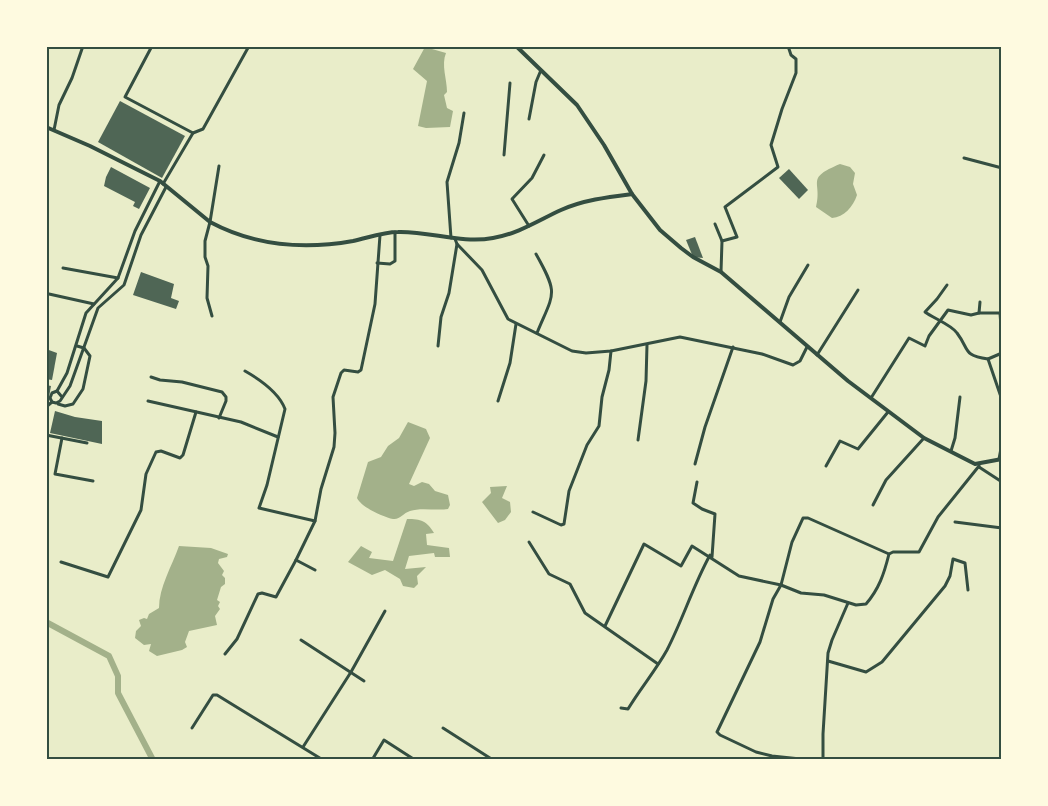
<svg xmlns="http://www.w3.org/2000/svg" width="1048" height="806" font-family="'Titillium Web',sans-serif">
<rect width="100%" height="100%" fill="#e9edc9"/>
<g fill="#a3b18a">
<path d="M425,47l21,6c-5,12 1,26 1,39l-3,3 3,13 6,3 -3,16 -24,1 -8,-2 9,-45 -14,-12z"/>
<path d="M840,164l10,3 5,6 -2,11 4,11c-4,12 -13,22 -25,23l-16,-11c7,-26 -12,-28 24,-43z"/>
<path d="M408,422l18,7 4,9 -21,46 5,2 8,-4 7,2 6,7 13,4 2,10 -2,4c-12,2 -27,-2 -38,2 -7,2 -10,9 -17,8 -10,-2 -32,-12 -36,-21l11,-36 13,-5 7,-11 11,-8z"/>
<path d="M507,486l-5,12 8,4 1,10 -6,8 -7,3 -16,-21 9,-9 -1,-6z"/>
<path d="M407,519c14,0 20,2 27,14l-8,1 1,11 22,3 1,9h-15l-1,-4 -25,3 -4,13 21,-2 -9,9 1,8 -4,4 -11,-2 -3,-7 -15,-9 -13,5 -24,-13 13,-16 11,6 -3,6 24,3z"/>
<path d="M179,546l32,2 17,6 -1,3 -8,2 -1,4 6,8 -2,4 3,3v6l-4,3 -4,13 3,2 -2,4 2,3 -5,7 2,9 -28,6 -4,11 2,5 -5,3 -25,6 -8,-5 2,-7 -7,1 -9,-7 1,-7 5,-5 -2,-6 5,-2 3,1 2,-5 10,-6c0,-21 13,-42 20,-62z"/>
</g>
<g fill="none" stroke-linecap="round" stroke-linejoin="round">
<path stroke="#a3b18a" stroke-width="6" d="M46,622l63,34 9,20v17l35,67"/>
</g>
<g fill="#4f6655">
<path d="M120,101l65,35 -23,42 -64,-36z"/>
<path d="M111,167l39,21 -11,21 -6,-3 2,-4 -31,-16 2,-9z"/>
<path d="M789,169l19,21 -9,9 -20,-21z"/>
<path d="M695,237l8,21 -10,-1 -7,-17z"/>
<path d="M141,272l33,12 -3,14 8,3 -3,8 -43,-14z"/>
<path d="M46,349l11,4 -5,27 -6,-1z"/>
<path d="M46,385l5,1 -2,11h-3z"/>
<path d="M55,411l20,6 27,4v23l-52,-11z"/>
</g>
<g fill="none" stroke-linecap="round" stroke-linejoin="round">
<g stroke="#344e41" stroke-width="3">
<path d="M152,46l-27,51 68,36 -30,51"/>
<path d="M529,119l7,-37 5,-12"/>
<path d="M54,130l5,-25 13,-27 11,-32"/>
<path d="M193,133l10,-4 46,-83"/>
<path d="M504,155l6,-72"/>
<path d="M964,158l38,10"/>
<path d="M715,224l7,17"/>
<path d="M529,226l-17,-27 20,-21 12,-23"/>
<path d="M451,238l-4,-56 12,-39 5,-30"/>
<path d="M455,239l2,5 25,26 26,49 64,32 14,2 25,-2 69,-14 82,17 31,11 7,-4 7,-14"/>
<path d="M536,254c23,41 18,38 1,79"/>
<path d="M377,263l13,1 5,-3v-29"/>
<path d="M63,268l55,10"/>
<path d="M721,272l1,-31 15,-4 -12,-30 53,-40 -7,-22 11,-36 14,-36v-14l-5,-4 -3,-9"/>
<path d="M947,285l-10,14 -12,13c8,6 27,13 32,21 13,17 5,22 31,26"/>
<path d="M49,294l45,10"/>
<path d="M980,302l-1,11h21l2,28"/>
<path d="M212,316l-5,-18 1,-32 -3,-9v-16l5,-19 9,-56"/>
<path d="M780,322l9,-25 19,-32"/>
<path d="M438,346l3,-29 8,-24 8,-49"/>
<path d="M1002,353l-14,6 14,41"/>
<path d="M817,355l41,-65"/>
<path d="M245,371c14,8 34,22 40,38l-18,76 -8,23 56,13"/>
<path d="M151,377l9,3 22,2 40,10 4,5v4l-7,17"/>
<path d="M57,391l10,-18 19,-60 32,-35 17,-47 25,-50"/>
<path d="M62,397l-5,-6 -5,2 -2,5 2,4 4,1 4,-2 10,-15 28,-78 26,-23 17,-50 25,-48"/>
<path d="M871,398l38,-60 16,8 4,-10 19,-26 23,5 8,-2"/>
<path d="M148,401l93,21 37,15"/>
<path d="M498,401l12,-38 6,-39"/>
<path d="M58,404l7,2 8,-2 10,-15 7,-33 -6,-8 -7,-2"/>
<path d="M46,407l6,-5"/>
<path d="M46,435l41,8"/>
<path d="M62,438l-7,36 38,7"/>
<path d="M638,440l8,-59 1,-36"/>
<path d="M951,451l4,-13 5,-41"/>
<path d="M999,459l3,-16"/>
<path d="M695,464l10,-37 28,-80"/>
<path d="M826,466l14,-25 18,8 30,-37"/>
<path d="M979,467l23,15"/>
<path d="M697,482l-4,21 9,6 13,5 -3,43"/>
<path d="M873,505l13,-25 38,-42"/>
<path d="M533,512l28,13 3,-1 5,-33 18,-46 12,-19 3,-29 7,-27 2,-19"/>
<path d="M955,522l47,6"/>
<path d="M529,542l20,32 21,10 15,29 73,51"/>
<path d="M61,562l47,15 33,-67 5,-36 10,-22 5,-1 19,7 3,-3 13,-43"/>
<path d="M315,570l-19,-10 19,-39 6,-32 13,-42 1,-14 -2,-36 8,-24 3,-3 14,2 3,-2 14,-66 5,-69"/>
<path d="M605,626l39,-82 37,22 11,-20 47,30 42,9 20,8 23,2 32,10 10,-1c13,-15 18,-30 23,-50l4,-2h26l19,-35 41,-51"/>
<path d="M301,640l63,41"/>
<path d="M225,654l12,-15 21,-45 4,-1 14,4 20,-37"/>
<path d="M828,661l38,11 16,-10 63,-76 5,-10 3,-17 12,4 3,27"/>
<path d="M621,708l7,1c12,-20 28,-39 39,-59 16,-31 26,-64 43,-95"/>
<path d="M192,728l21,-33h4l106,65"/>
<path d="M443,728l50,32"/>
<path d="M303,747l48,-75 34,-61"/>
<path d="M372,760l12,-20 31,20"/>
<path d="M810,760l-38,-4 -16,-4 -36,-17 -3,-3 1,-2 42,-88 13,-43 8,-14 11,-43 11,-24h5l81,36"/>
<path d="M823,760v-26l5,-81 4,-13 16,-37"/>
</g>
<g stroke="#344e41" stroke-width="4">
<path d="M516,46l61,59 27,40 28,49"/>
<path d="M46,127l44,19 70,35 50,41c45,24 93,28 143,19 14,-3 30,-9 45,-9 32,-1 63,12 95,6 25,-4 46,-18 68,-28 22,-10 47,-13 71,-16l28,36 21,18 12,9 28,15 127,109 76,57 51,26 27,-5"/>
</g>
</g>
<rect width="1048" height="806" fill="none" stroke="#fefae0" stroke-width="96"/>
<rect x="48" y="48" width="952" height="710" fill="none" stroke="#344e41" stroke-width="2"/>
</svg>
